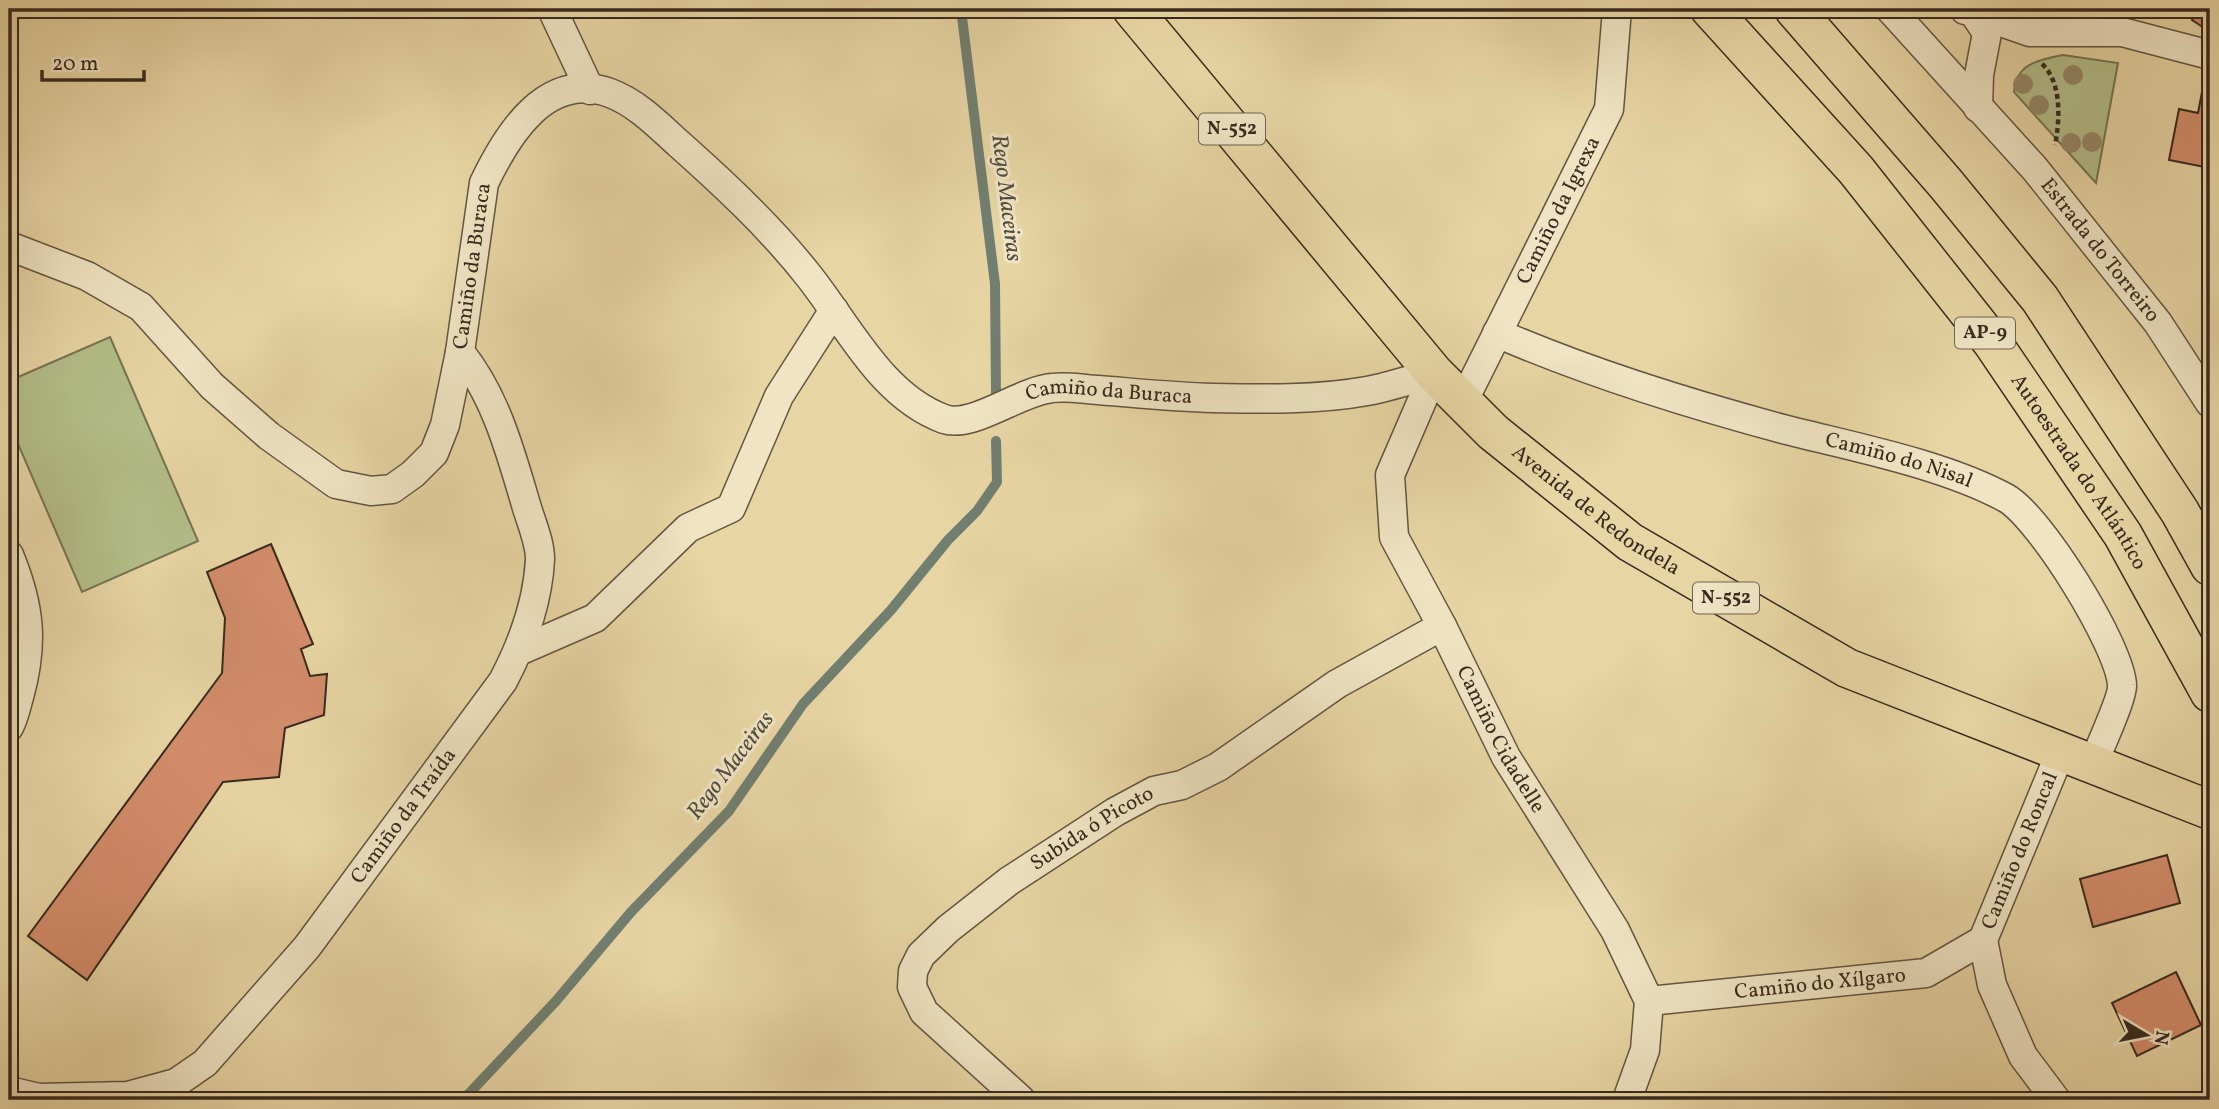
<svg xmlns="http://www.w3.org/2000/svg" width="2219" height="1109" font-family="Vollkorn,serif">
<rect width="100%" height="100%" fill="#e8d5a4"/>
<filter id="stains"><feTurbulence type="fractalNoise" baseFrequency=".00286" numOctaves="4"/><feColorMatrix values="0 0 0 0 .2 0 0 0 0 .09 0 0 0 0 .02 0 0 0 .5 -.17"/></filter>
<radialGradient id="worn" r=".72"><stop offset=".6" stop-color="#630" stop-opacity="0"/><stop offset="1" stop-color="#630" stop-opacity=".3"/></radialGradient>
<g fill="#b3be88" stroke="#767453" stroke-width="2">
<path d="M2063,55l55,8 -22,120 -82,-91c2,-29 25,-32 49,-37z"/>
<path d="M110,337l88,204 -116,51 -73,-169v-42z"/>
</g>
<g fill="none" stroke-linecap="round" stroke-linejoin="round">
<g stroke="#717f71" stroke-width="10">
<path d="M961,9l34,275 1,110"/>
<path d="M463,1100l93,-99 75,-89 98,-101 74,-107 88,-94 57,-70 29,-29 20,-29 -1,-41"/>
</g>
</g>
<g fill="#d38d6b" stroke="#382a1e" stroke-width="2">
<path d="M2198,9h12v23l-18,-12z"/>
<path d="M2202,92l8,2v74l-41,-8 10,-51 19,4z"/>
<path d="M271,544l42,100 -12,5 9,27 17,-2 -3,41 -39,13 -6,49 -56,5 -136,198 -59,-44 194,-263 3,-55 -18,-46z"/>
<path d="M2167,855l13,48 -87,24 -13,-48z"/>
<path d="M2176,972l25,53 -64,31 -25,-53z"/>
</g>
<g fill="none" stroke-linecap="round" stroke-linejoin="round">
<defs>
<g id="minor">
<path d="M552,9l38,81"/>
<path id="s1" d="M1890,9l145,160 123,154 52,80"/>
<path d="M1965,10l8,2 14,21 -8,42 -1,33"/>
<path d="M1973,12l57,20h92l88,23"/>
<path id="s2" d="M9,246l78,30 54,31 71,79 57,50 67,48 35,7 21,-2 21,-15 21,-21 11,-28 15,-73 24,-169c23,-48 62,-113 126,-90 27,10 49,33 69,51 46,41 91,83 129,131 40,50 73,121 136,144 29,10 75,-28 108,-31 15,-2 31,1 46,2 38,3 76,7 115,8 50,1 105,2 154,-7 23,-4 45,-12 67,-18"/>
<path id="s3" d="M1497,333c92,40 189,70 286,96 70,18 160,35 223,69 34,19 114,148 116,187 1,12 -23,64 -29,79"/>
<path id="s4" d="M1434,373l-44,102 4,62 48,89 64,131 109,173 34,71 -4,49 -18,50"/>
<path id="s5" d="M1463,402l146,-293 8,-100"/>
<path d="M9,555c21,51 25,88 10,142 -3,10 -5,21 -10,30"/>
<path d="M519,651l76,-33 93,-90 43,-20 48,-112 55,-86"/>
<path id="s6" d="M1649,1001l277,-28 57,-33"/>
<path id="s7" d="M9,1091l30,7 89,-2 48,-13 29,-20 102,-116 196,-266c20,-38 35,-79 37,-122 0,-16 -8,-35 -13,-51 -16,-54 -31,-112 -67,-156"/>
<path id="s8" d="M1021,1100l-97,-88 -12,-25 1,-16 8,-16 27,-26 61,-48 106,-69 39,-21 28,-6 36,-18 119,-83 105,-58"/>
<path id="s9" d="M2056,1100l-33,-44 -31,-71 -9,-45 78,-189"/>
</g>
<g id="trunk">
<path id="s10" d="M1132,9l302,364 59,59 137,110 217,126 363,142"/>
</g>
<g id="motorway">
<path id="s11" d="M1710,9l146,161 136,172 131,193 87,158"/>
<path d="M1794,9l152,175 94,115 140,213 30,54"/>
</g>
</defs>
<use href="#minor" stroke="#645540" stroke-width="31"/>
<use href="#trunk" stroke="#382a1e" stroke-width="41"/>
<use href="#motorway" stroke="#382a1e" stroke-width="41"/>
<path stroke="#382a1e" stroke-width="4.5" stroke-dasharray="5 3.5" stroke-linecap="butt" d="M2042,64c20,18 18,56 13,81"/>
<use href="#minor" stroke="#f0e4c4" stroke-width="28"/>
<use href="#trunk" stroke="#e8d5a4" stroke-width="38"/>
<use href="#motorway" stroke="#e8d5a4" stroke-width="38"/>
</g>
<g fill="#958766">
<circle cx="2073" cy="75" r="10"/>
<circle cx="2023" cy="84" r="10"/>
<circle cx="2039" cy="105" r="10"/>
<circle cx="2092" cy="142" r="10"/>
<circle cx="2071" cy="143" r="10"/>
</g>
<g text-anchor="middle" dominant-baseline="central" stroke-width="6" stroke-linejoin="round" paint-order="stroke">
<g fill="#f0e4c4" stroke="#6f6250" stroke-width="2">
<rect x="1199" y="113.5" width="66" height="31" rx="5"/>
<rect x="1955" y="317.5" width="60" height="31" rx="5"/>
<rect x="1693" y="582.5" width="66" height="31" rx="5"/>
</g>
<g font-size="19" font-weight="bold" fill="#382a1e">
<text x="1232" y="129">N-552</text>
<text x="1985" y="333">AP-9</text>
<text x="1726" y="598">N-552</text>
</g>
<g font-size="21" fill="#382a1e" stroke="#f0e4c4">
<text stroke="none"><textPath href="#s5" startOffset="214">Camiño da Igrexa</textPath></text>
<text stroke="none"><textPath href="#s1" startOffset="320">Estrada do Torreiro</textPath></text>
<text stroke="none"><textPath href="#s2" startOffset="714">Camiño da Buraca</textPath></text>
<text stroke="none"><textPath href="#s2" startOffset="1612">Camiño da Buraca</textPath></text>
<text stroke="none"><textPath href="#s3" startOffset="422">Camiño do Nisal</textPath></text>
<text stroke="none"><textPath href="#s11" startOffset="593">Autoestrada do Atlántico</textPath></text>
<text stroke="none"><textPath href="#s10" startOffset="686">Avenida de Redondela</textPath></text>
<text stroke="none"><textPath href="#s4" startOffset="402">Camiño Cidadelle</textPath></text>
<text stroke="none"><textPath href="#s7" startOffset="522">Camiño da Traída</textPath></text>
<text stroke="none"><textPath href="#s8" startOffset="406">Subida ó Picoto</textPath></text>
<text stroke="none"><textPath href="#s9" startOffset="275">Camiño do Roncal</textPath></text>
<text stroke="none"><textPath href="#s6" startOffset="172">Camiño do Xílgaro</textPath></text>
</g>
<g font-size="23" font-style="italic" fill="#504e40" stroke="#f0e4c4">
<text transform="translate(1006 198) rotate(83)">Rego Maceiras</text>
<text transform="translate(731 766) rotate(-53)">Rego Maceiras</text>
</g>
</g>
<rect width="2219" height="1109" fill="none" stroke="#e8d5a4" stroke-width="35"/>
<rect x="10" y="10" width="2198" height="1088" fill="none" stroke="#382a1e" stroke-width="3.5"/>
<rect x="18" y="18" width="2184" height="1074" fill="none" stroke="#382a1e" stroke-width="2"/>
<g transform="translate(2146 1035) rotate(100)" stroke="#f0e4c4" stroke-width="5" paint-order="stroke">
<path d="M0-5L12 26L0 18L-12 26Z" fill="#382a1e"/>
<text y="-10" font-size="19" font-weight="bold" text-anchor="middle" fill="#382a1e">N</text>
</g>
<path d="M42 70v10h102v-10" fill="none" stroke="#382a1e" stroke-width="3.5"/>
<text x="52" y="70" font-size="21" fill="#382a1e" stroke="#f0e4c4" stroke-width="5" paint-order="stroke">20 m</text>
<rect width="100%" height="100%" filter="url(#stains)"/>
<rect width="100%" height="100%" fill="url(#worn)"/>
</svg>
